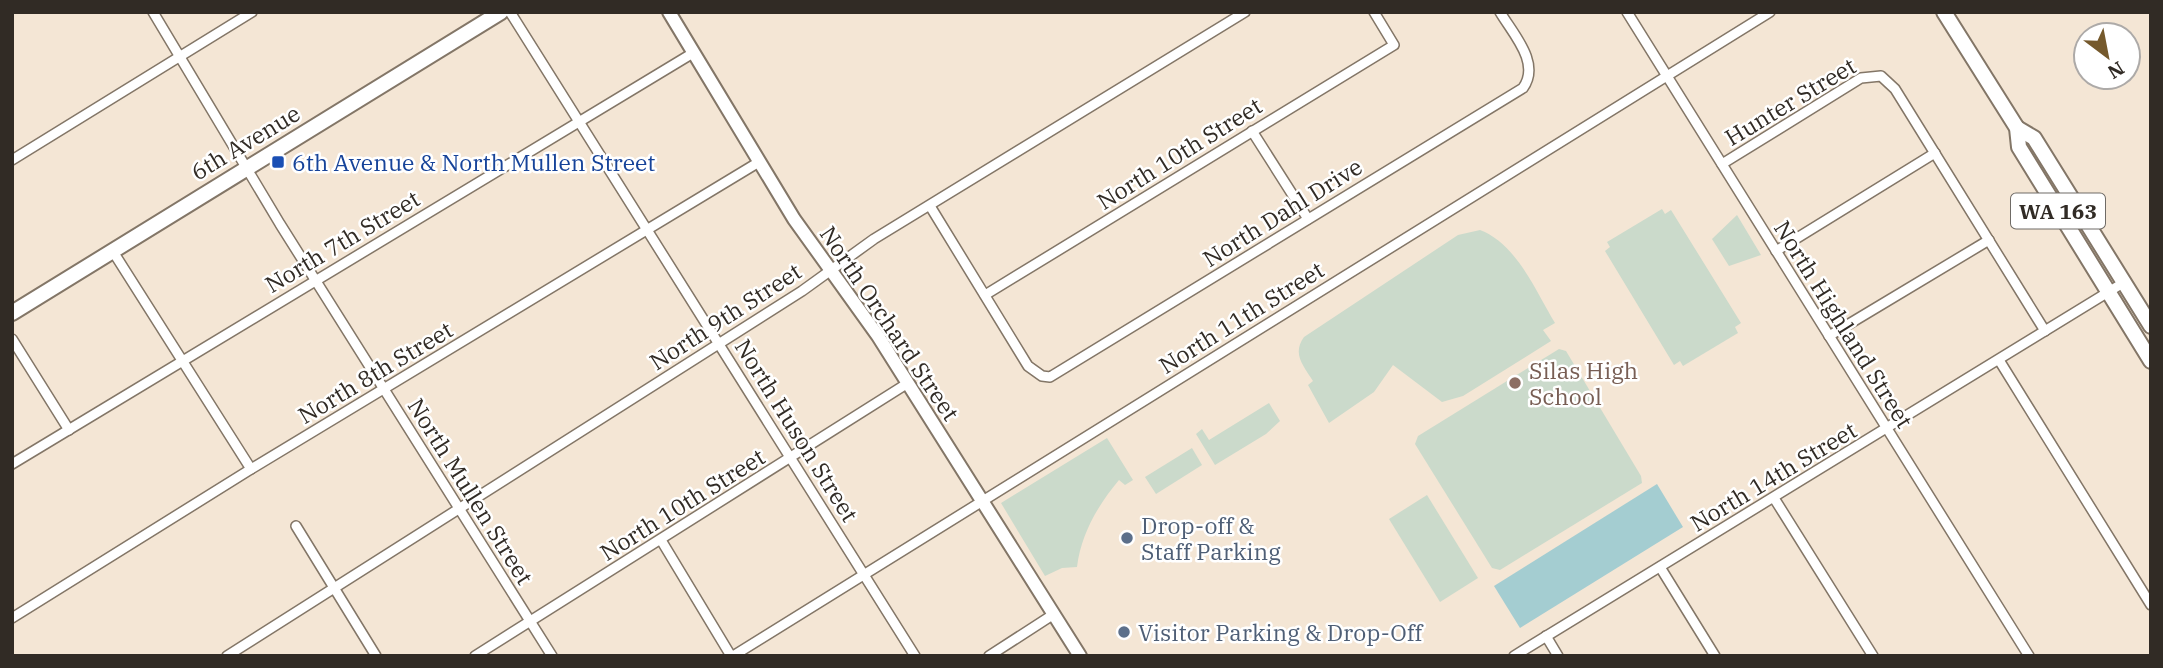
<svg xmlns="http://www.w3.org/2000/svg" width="2163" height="668" font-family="'IBM Plex Serif',serif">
<rect width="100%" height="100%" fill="#f4e6d5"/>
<g fill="#cbdacb">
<path d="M1662,209l3,5 6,-4 70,113 -6,4 3,6 -55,33 -3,-5 -6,4 -69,-114 5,-4 -3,-5z"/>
<path d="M1737,215l24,40 -32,11 -17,-27z"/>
<path d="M1480,230c37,14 56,62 75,93l-12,7 8,11 -88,55 -21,6 -49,-37 -19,27 -45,31 -21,-38 5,-4c-10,-16 -21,-27 -9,-44l154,-102z"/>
<path d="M1559,349l7,2 75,125 1,7 -142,87 -8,-2 -77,-124 3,-8z"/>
<path d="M1269,403l11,18 -14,13 -51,31 -19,-31 6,-5 7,11z"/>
<path d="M1107,438l26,42 -8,5 -6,-5c-21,25 -38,54 -42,87l-15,1 -17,8 -44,-73z"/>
<path d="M1192,448l10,17 -46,29 -11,-17z"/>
<path d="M1427,495l51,83 -38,24 -51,-83z"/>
</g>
<path fill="#a4cdd1" d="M1657,484l26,43 -163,101 -26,-42z"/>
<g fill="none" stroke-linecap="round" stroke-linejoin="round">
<defs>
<g id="minor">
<path d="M153,12l127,212 272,432"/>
<path d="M510,12l405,644"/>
<path d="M1627,12l402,644"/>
<path d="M1252,131l56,88"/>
<path d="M12,160l240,-148"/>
<path d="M1722,164l139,-86 20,-2 14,13 150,242"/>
<path d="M930,206l98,160 14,10 8,1 473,-289c18,-25 -10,-54 -23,-76"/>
<path d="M112,250l139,219"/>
<path d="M1776,251l159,-98"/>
<path d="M985,295l409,-250 -20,-33"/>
<path d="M1829,336l160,-96"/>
<path d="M12,339l57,91"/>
<path d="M1999,360l152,245"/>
<path d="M12,464l681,-411"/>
<path d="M1774,498l99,158"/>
<path d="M296,526l80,130"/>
<path d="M661,540l70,116"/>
<path d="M1660,567l55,89"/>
<path d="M12,618l239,-149 508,-307"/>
<path d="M1546,636l12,20"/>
<path d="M227,656l575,-365 72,-52 371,-227"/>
<path d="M475,656l433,-273"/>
<path d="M733,656l1037,-644"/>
<path d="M989,656l65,-42"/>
<path d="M1514,656l609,-373"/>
</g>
<path id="tertiary" d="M669,12l125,207 84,117 202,320"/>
<g id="primary">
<path d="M1944,12l73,116 2,19 132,214"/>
<path d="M2017,128l17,10 117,188"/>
<path d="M12,313l489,-301"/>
</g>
</defs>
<use href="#minor" stroke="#837667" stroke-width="12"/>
<use href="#tertiary" stroke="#837667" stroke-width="16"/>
<use href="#primary" stroke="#837667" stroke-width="18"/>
<use href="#minor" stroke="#fff" stroke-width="9"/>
<use href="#tertiary" stroke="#fff" stroke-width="12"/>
<use href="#primary" stroke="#fff" stroke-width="14"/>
</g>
<rect fill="#1a4fb4" stroke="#fff" stroke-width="2.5" x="271" y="155" width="14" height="14" rx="3.5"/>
<circle fill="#8d6e63" stroke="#fff" stroke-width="2.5" cx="1515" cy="383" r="7"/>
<g fill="#5c6f8a" stroke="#fff" stroke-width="2.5">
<circle cx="1127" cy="538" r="7"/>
<circle cx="1124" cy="632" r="7"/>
</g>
<g text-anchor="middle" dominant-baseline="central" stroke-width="5" stroke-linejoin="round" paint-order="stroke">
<rect fill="#fff" stroke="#6f6b66" stroke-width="2" x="2011" y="193.5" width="94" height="35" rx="5"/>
<g font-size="21" font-weight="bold" fill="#312b25">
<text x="2058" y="211">WA 163</text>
</g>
<g font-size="23" fill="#312b25" stroke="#fff">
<text transform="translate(1790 101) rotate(-31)">Hunter Street</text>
<text transform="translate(245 142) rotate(-31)">6th Avenue</text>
<text transform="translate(1179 153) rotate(-32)">North 10th Street</text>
<text transform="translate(1282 212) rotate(-32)">North Dahl Drive</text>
<text transform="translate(342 241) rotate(-31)">North 7th Street</text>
<text transform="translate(725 316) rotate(-33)">North 9th Street</text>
<text transform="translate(1241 317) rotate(-32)">North 11th Street</text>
<text transform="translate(890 323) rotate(56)">North Orchard Street</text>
<text transform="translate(1844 324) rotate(58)">North Highland Street</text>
<text transform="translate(375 372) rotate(-31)">North 8th Street</text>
<text transform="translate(797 430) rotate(58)">North Huson Street</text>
<text transform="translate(1773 476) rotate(-31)">North 14th Street</text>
<text transform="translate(471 491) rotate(58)">North Mullen Street</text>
<text transform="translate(682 504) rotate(-32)">North 10th Street</text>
</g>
<g font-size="23" fill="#164399" stroke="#fff" text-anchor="start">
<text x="292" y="162">6th Avenue &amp; North Mullen Street</text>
</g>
<g font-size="23" fill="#785e54" stroke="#fff" text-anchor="start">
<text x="1529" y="370">Silas High<tspan x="1529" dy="26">School</tspan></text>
</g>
<g font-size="23" fill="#4e5e75" stroke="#fff" text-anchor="start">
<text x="1141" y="525">Drop-off &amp;<tspan x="1141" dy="26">Staff Parking</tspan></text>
<text x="1138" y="632">Visitor Parking &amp; Drop-Off</text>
</g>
</g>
<rect width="2163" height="668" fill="none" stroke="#312b25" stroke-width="28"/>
<g transform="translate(2107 56) rotate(148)"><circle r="33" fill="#ffffff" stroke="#adaaa8" stroke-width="2"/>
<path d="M0-5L12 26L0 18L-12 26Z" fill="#75592c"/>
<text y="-10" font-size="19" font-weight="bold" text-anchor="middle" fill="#312b25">N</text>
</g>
</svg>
